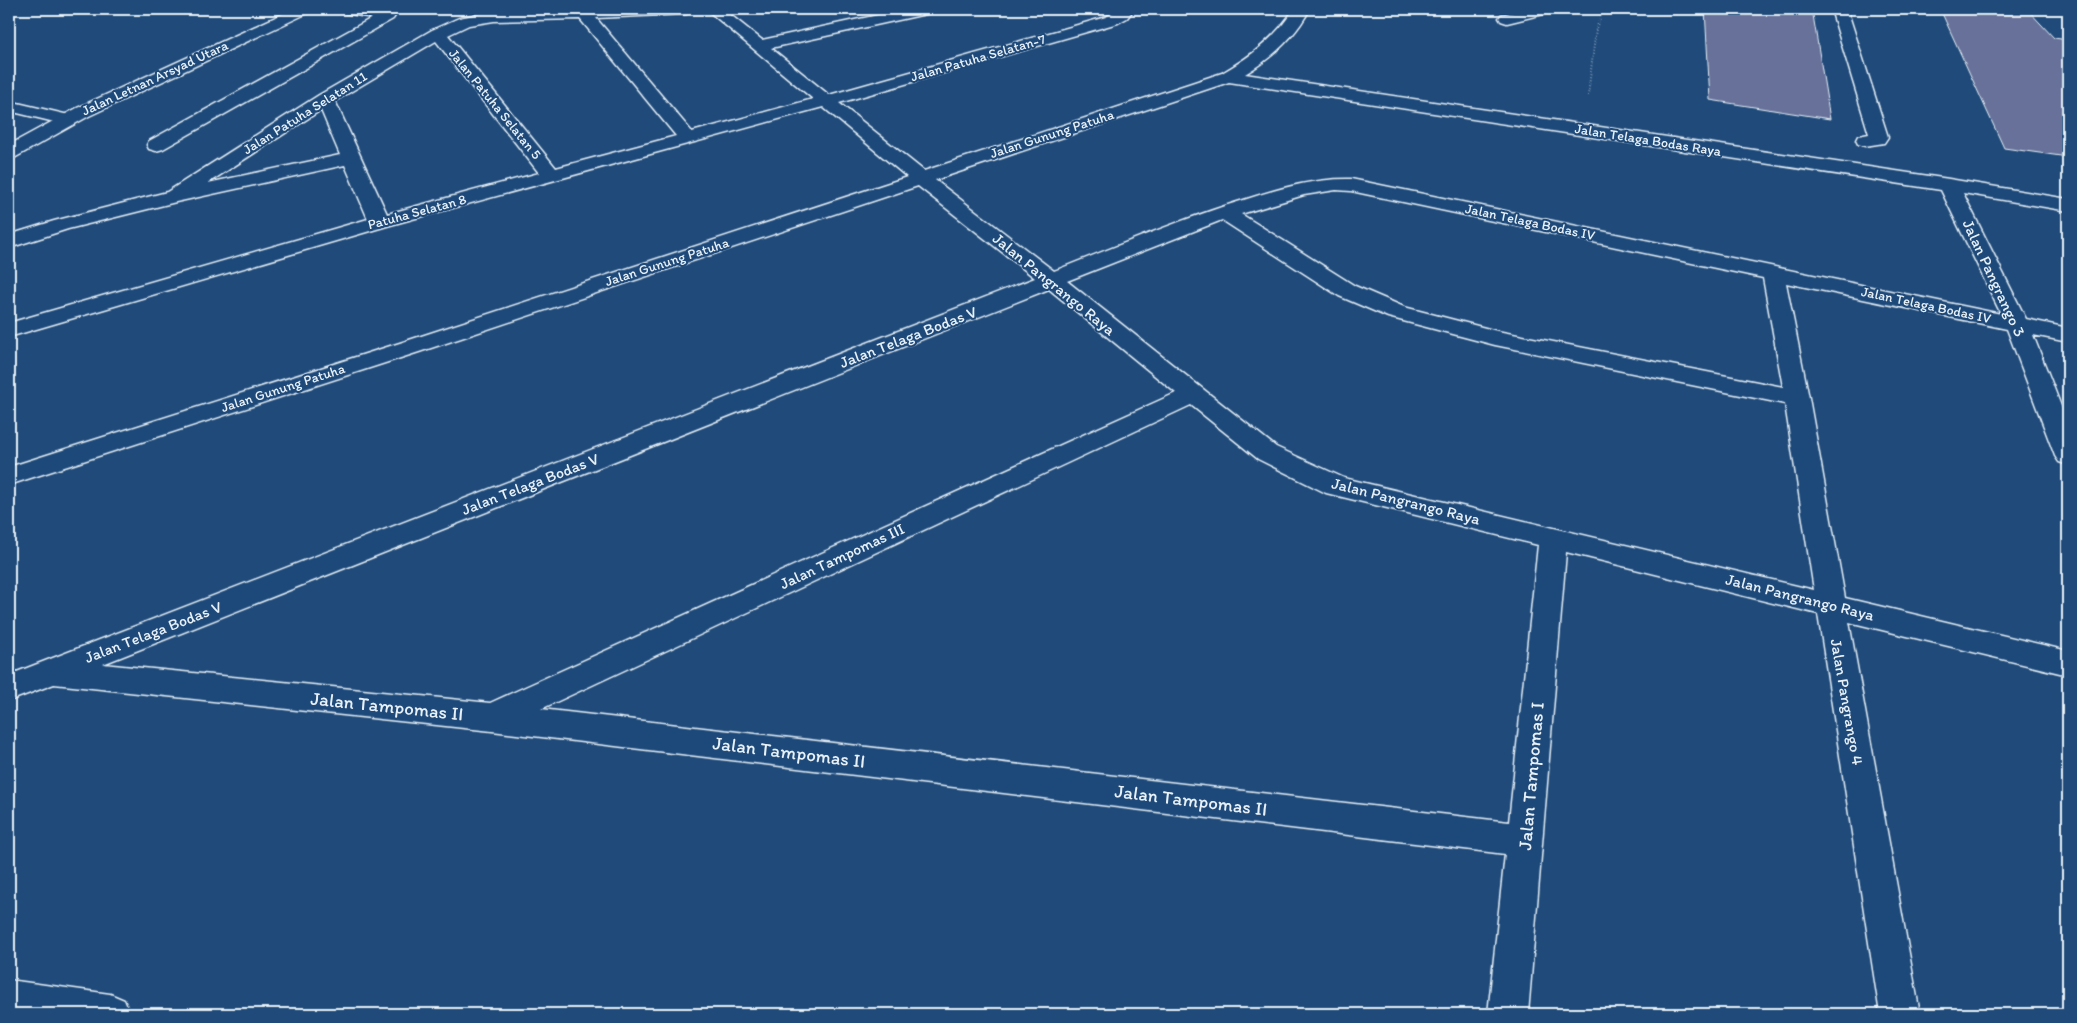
<svg xmlns="http://www.w3.org/2000/svg" width="2077" height="1023" font-family="Itim,sans-serif">
<rect width="100%" height="100%" fill="#1f4a7a"/>
<filter id="ink" filterUnits="userSpaceOnUse"><feTurbulence type="fractalNoise" baseFrequency=".02" numOctaves="2"/><feDisplacementMap in="SourceGraphic" scale="10" xChannelSelector="R" yChannelSelector="G"/><feConvolveMatrix kernelMatrix="1 2 1 2 8 2 1 2 1" color-interpolation-filters="sRGB"/></filter>
<g filter="url(#ink)">
<g fill="#687199" stroke="#e8f1f8">
<path d="M1705,9h107l18,110 -120,-19z"/>
<path d="M1940,9h87l27,29 14,2v117l-64,-9z"/>
</g>
<g fill="none" stroke-linecap="round" stroke-linejoin="round">
<defs>
<path id="lane" d="M9,101l64,15 3,4 -3,4 -6,1 -58,-14z"/>
<g id="street">
<path d="M293,9h20l-3,3 -221,104 -73,41 -7,2v-14l68,-37z"/>
<path d="M337,9h34l22,4 2,3 -2,3 -230,130 -7,2 -7,-2 -2,-4 2,-4 223,-123 -32,-6z"/>
<path d="M596,9h98l-3,3 -5,2 -90,4 96,114 121,-33 -107,-90h17l39,31 144,-31h28l-3,3 -5,2 -155,34 58,47 277,-78 12,-8h16l-7,9 -9,5 -279,80 85,68 298,-98c30,-17 53,-35 72,-64h16c-15,28 -38,49 -65,65l704,105 119,20v12l-105,-18 63,126 42,9v14l-35,-7 35,89v41l-9,-3 -4,-6 -48,-127 -221,-46 23,115 36,200 223,53v24l-219,-53 71,392h-40l-62,-400 -252,-62 -38,462h-40l17,-160 -1013,-123 -438,-47 -45,17v-26l1026,-397 -117,-92 -499,166 -410,133v-18l394,-125 504,-165 -84,-70 -436,119 -378,111v-14l359,-104 -23,-54 -169,37 -108,27 -59,19v-13l45,-14 113,-29 152,-97 113,-65 27,-12 35,-7zM580,19l96,117 -120,32 -108,-133 21,-10 25,-4zM436,41l103,132 -152,41 -52,-113zM1229,82l712,108 60,124 -650,-135c-36,-1 -70,9 -104,20 -66,20 -129,47 -193,72l-119,-91zM321,110l19,45 -132,28zM1336,190l15,1 412,87 20,109 -286,-56 -93,-24 -49,-21 -114,-72 63,-19zM1222,220l117,76 49,21 107,28 290,59 29,186 -470,-112 -68,-31 -209,-166zM1049,289l127,104 -686,310 -387,-39zM1191,405l67,54 68,34 212,52 -29,277 -968,-113z"/>
<path d="M1527,9h28l-3,3 -45,11 -6,-2 -2,-3 2,-3z"/>
<path d="M1831,9h16l41,128 -4,6 -19,3 -7,-2 -2,-4 2,-4 11,-2z"/>
<path d="M9,980l101,14 14,6 6,14h-121z"/>
</g>
</defs>
<use href="#lane" stroke="#e8f1f8" stroke-width="3"/>
<use href="#street" stroke="#e8f1f8" stroke-width="3"/>
<path stroke="#e8f1f8" stroke-width="2" stroke-dasharray="0.5 2.5" stroke-linecap="butt" d="M1588,96l8,-68 8,-19"/>
<use href="#lane" fill="#1f4a7a" fill-rule="evenodd"/>
<use href="#street" fill="#1f4a7a" fill-rule="evenodd"/>
</g>
</g>
<g text-anchor="middle" dominant-baseline="central" stroke-width="4" stroke-linejoin="round" paint-order="stroke">
<g font-size="14" fill="#e8f1f8" stroke="#1f4a7a">
<text transform="translate(978 58) rotate(-16)">Jalan Patuha Selatan-7</text>
<text transform="translate(155 78) rotate(-25)">Jalan Letnan Arsyad Utara</text>
<text transform="translate(495 104) rotate(51)">Jalan Patuha Selatan 5</text>
<text transform="translate(305 113) rotate(-32)">Jalan Patuha Selatan 11</text>
<text transform="translate(1052 134) rotate(-18)">Jalan Gunung Patuha</text>
<text transform="translate(1648 140) rotate(9)">Jalan Telaga Bodas Raya</text>
<text transform="translate(417 212) rotate(-15)">Patuha Selatan 8</text>
<text transform="translate(1530 222) rotate(12)">Jalan Telaga Bodas IV</text>
<text transform="translate(667 262) rotate(-18)">Jalan Gunung Patuha</text>
<text transform="translate(1926 305) rotate(12)">Jalan Telaga Bodas IV</text>
<text transform="translate(283 388) rotate(-18)">Jalan Gunung Patuha</text>
</g>
<g font-size="16" fill="#e8f1f8" stroke="#1f4a7a">
<text transform="translate(1994 278) rotate(65)">Jalan Pangrango 3</text>
<text transform="translate(1054 284) rotate(39)">Jalan Pangrango Raya</text>
<text transform="translate(908 337) rotate(-21)">Jalan Telaga Bodas V</text>
<text transform="translate(530 484) rotate(-21)">Jalan Telaga Bodas V</text>
<text transform="translate(1406 501) rotate(14)">Jalan Pangrango Raya</text>
<text transform="translate(842 556) rotate(-25)">Jalan Tampomas III</text>
<text transform="translate(1800 597) rotate(14)">Jalan Pangrango Raya</text>
<text transform="translate(153 632) rotate(-21)">Jalan Telaga Bodas V</text>
<text transform="translate(1847 702) rotate(80)">Jalan Pangrango 4</text>
</g>
<g font-size="19" fill="#e8f1f8" stroke="#1f4a7a">
<text transform="translate(387 706) rotate(6)">Jalan Tampomas II</text>
<text transform="translate(789 752) rotate(7)">Jalan Tampomas II</text>
<text transform="translate(1531 776) rotate(-85)">Jalan Tampomas I</text>
<text transform="translate(1191 800) rotate(7)">Jalan Tampomas II</text>
</g>
</g>
<rect width="2077" height="1023" fill="none" stroke="#1f4a7a" stroke-width="30"/>
<rect x="15" y="15" width="2047" height="993" fill="none" stroke="#e8f1f8" stroke-width="2" filter="url(#ink)"/>
</svg>
